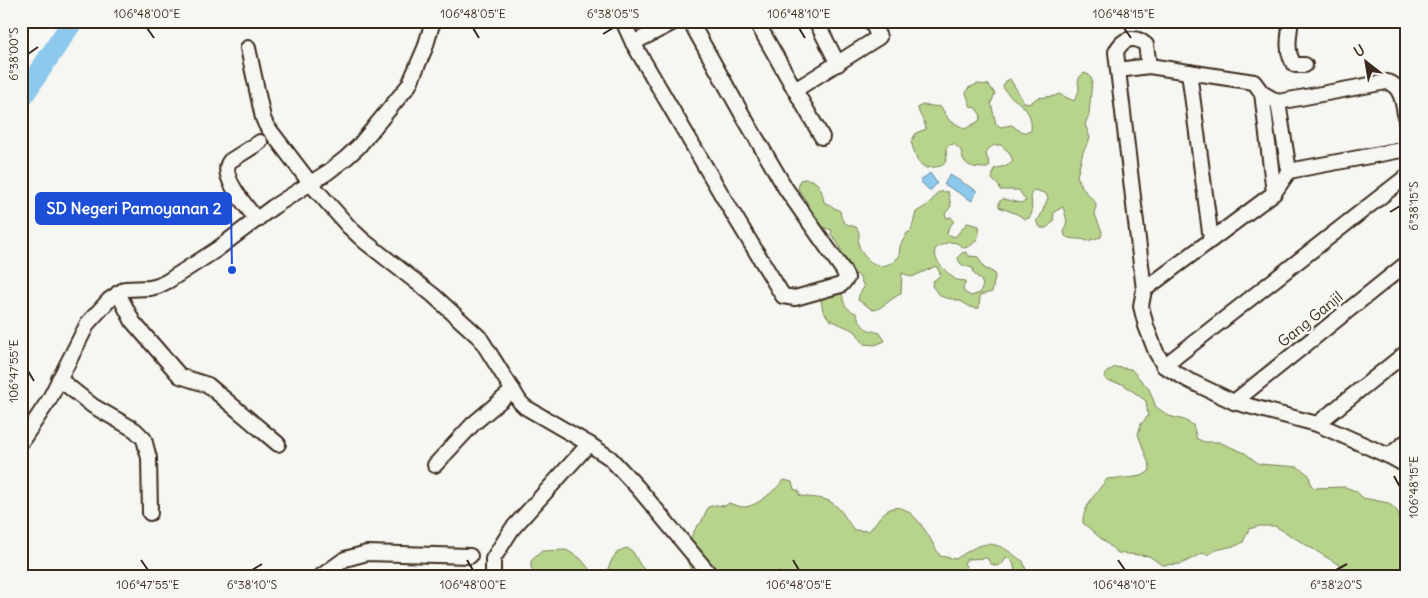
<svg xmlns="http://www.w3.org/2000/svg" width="1428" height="598" font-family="Delius,sans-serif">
<rect width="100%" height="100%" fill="#f6f6f2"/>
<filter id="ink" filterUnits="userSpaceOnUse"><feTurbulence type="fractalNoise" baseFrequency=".02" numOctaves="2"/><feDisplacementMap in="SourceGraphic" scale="10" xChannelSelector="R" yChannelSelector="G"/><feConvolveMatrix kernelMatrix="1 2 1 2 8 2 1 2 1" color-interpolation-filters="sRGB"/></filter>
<g filter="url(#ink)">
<g fill="#b7d48d" stroke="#797f56">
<path d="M1084,73l5,2 3,5 -3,35 -4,9 5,14 -7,14 -6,24c2,5 5,11 8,15 6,8 15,11 9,21l8,20 -1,5 -14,4c-7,-4 -15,0 -22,-5l-1,-5 3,-10 -4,-14 -9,5 -1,10 -7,6h-5l-5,-7 4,-4 8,-19 -2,-4 -10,-4 -5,2 1,21 -3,5 -4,1 -8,-5 -18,-7v-5l4,-3 18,4 5,-2 -7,-11h-19l-1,-4 -7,-7 2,-10 15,-4 4,-4 -4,-9 -8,-7c-8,0 -12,1 -15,9l4,12 -3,2c-16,0 -24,-2 -26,-18l-7,-6 -5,1 -3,4c2,19 -3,17 -20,19l-8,-6 -7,-20 5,-9 10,-4c-1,-9 -8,-14 -8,-22l5,-2 18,2 8,13 16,9 14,-8 2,-5 -5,-8 -5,-1 -5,-14 2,-5 10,-4 11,1 6,9 -4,9 5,21 5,3 11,-2c6,5 10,9 19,6 3,-29 -23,-29 -28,-45l3,-5 4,-2 14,23 5,2 8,-6 18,-2 4,-2 15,7c2,-4 5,-8 5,-13 -1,-7 -2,-10 5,-15z"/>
<path d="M805,179c14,0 17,11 19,23l16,9c2,12 4,13 16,16 6,7 1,11 3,19 4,12 17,24 30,18 4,-1 7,-5 10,-7l1,-11 7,-13 4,-2 5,-19c4,-3 12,-6 15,-10 7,-9 3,-11 17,-10l3,14 -6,8 2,4 4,-1 3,4 -6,8 -1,5 8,3 12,-14 12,3c2,11 -5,21 -16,22 -8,-10 -19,-5 -28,1 -2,13 12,23 21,31l10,1 -3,7 1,4 7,4 9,-3 3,-8 -2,-5 -8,-7v-5c-8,-2 -14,-2 -15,-11l4,-4 4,-1 3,4 9,1 6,11 9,4 2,4 -3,16 -12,3 -1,13c-9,1 -12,-4 -19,-7 -16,-5 -16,1 -28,-15l1,-5 8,-6 -5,-9 -24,11 -10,-4 -1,20 -23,16 -5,1 -15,-10 1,-5 5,-8 -4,-9 -3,-4 -11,4 -5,9c3,15 1,20 15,26 7,15 7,16 24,20l5,8 -10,4 -11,-1 -9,-13 -25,-11 -7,-9 -3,-16 1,-5 19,-16 4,-8 -3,-12 1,-2 -5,-10 -6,-8 1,-4 -10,-3 -9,4 -4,-3 -2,-26 -9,-13 2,-9z"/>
<path d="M1115,367l16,2 18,20 7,18 13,9 15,4 9,5 4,14 8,3h14l26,11 14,11 39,3 11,8 2,10 3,3 31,-1 11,4 7,7 26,5 8,8 10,25v41h-48l-84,-51h-16l-10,3 -6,13 -5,3 -22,5 -9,5 -4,-2 -22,11 -19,1 -13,-9 -31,-3 -35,-30c-1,-16 15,-32 24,-44 15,-2 29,1 42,-7l1,-5 -12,-33 3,-10 7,-8 -2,-15 -23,-17 -16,-3 -3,-4 3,-5z"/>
<path d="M784,480l8,2 2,7 5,2v4c8,3 16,2 24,4 17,4 22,20 31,31l15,1c8,-8 9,-16 21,-22 22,-10 41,32 50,47l16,3c20,-13 32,-22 54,-7 5,3 8,7 13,9l3,9 -1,7h-12l2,-6 -2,-9 -7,-5 -3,6 -5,3 -7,-2 -4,-6 -20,1 -3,4 8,14h-190l-4,-6 -4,6h-80l-11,-25 14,-26 4,-3 7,-16 8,-2 9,1 4,-3c5,2 11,4 16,4 13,-1 31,-18 39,-27z"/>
<path d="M627,548l6,4 7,13 12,12h-110c-9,-4 -12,-7 -11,-16l11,-10 24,-1 14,8 10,12 16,4c5,-12 7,-23 21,-26z"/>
</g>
<g fill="#8dc9ed" stroke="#6c899a">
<path d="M930,173l7,10 -7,8 -10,-10z"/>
<path d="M950,175l27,16 -5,10 -28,-17z"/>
</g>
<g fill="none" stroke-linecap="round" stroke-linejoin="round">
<path stroke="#8dc9ed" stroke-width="21" d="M21,99l52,-78"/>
<defs>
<g id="minor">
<path d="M623,21l10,22 43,-22"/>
<path d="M756,21l39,69 84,-53 -8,-16"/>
<path d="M816,21l22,43"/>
<path d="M1291,21c-2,13 -6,33 4,44h10"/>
<path d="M633,43l93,159 57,94 12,2 46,-13 6,-7 -4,-8 -57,-81 -44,-75 -52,-93"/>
<path d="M248,48l15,70 3,7 45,59 38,43 15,14 69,54 47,43 40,64 5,5 64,37"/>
<path d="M1149,66l-3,-21c-12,-11 -24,-6 -30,7l2,18 31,-4 105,16 8,11 16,9 108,-20c18,2 18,30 21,44"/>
<path d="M1118,70l26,220 67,-50 -22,-168"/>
<path d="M795,90l27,47"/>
<path d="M1289,171l118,-22"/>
<path d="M1274,193l15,-22 -11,-69"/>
<path d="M257,220c-9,-12 -39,-45 -27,-59l30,-19"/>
<path d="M1211,240l63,-47 -12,-100"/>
<path d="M1144,290l-3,16 5,20 10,26 8,14 24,14 46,22 83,22 72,32 18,10"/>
<path d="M118,293l15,29 47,54 28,9 70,59"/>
<path d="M1164,366l243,-190"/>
<path d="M59,379l34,27 42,24 9,9 5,19 1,55"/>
<path d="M1234,402l173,-139"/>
<path d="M1317,424l90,-72"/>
<path d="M21,442l28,-42 39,-77 21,-23 16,-11 25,-1 8,-2 10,-5 48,-31 57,-43 55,-35 18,-14 12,-11 51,-62 16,-37 8,-27"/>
<path d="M1389,456l18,-15"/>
<path d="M435,465l38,-41 40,-34"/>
<path d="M320,577l25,-18 22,-6 103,3"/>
<path d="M493,577v-18l19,-30 77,-85 21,14 28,30 74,89"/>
</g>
</defs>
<use href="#minor" stroke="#3b2a1e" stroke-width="18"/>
<use href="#minor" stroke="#f6f6f2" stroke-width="14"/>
</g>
</g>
<path fill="none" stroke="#3b2a1e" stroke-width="2" d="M147,28l7,10M473,28l6,10M799,28l6,10M1124,28l7,10M603,34l10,-6M28,54l10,-7M1390,212l10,-6M28,371l6,10M1394,476l6,11M141,560l7,10M467,560l6,10M793,560l6,10M1118,560l7,10M252,570l10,-6M1336,570l11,-6"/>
<g text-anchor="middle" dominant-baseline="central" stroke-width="5" stroke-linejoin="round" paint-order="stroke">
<g font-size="15" fill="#3b2a1e" stroke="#f6f6f2">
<text transform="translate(1310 319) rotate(-39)">Gang Ganjil</text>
</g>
</g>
<path fill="none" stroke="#1d4ed8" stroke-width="2" d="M232 270L231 208"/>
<circle fill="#1d4ed8" stroke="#f6f6f2" stroke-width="2" cx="232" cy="270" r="5"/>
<rect fill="#1d4ed8" stroke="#1d4ed8" stroke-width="2" x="36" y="193" width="195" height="31" rx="5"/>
<g font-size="16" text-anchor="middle" font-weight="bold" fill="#fff">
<text x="134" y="214">SD Negeri Pamoyanan 2</text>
</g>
<rect width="1428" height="598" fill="none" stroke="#f6f6f2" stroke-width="55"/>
<g transform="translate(1366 62) rotate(329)" stroke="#f6f6f2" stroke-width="4" paint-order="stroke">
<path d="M0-4L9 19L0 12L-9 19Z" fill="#3b2a1e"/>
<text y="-8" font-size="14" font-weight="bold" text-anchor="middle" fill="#3b2a1e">U</text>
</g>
<rect x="28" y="28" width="1372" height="542" fill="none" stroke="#3b2a1e" stroke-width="2"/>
<g font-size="12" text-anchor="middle" fill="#3b2a1e">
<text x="147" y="18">106°48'00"E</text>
<text x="473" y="18">106°48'05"E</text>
<text x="613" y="18">6°38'05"S</text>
<text x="799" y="18">106°48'10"E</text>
<text x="1124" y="18">106°48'15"E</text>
<text transform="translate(14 54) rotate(-90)" y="4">6°38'00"S</text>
<text transform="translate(1414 206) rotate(-90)" y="4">6°38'15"S</text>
<text transform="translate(14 371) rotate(-90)" y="4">106°47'55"E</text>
<text transform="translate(1414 487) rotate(-90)" y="4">106°48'15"E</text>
<text x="148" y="589">106°47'55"E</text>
<text x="252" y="589">6°38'10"S</text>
<text x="473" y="589">106°48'00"E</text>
<text x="799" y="589">106°48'05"E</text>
<text x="1125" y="589">106°48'10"E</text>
<text x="1336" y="589">6°38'20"S</text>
</g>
</svg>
